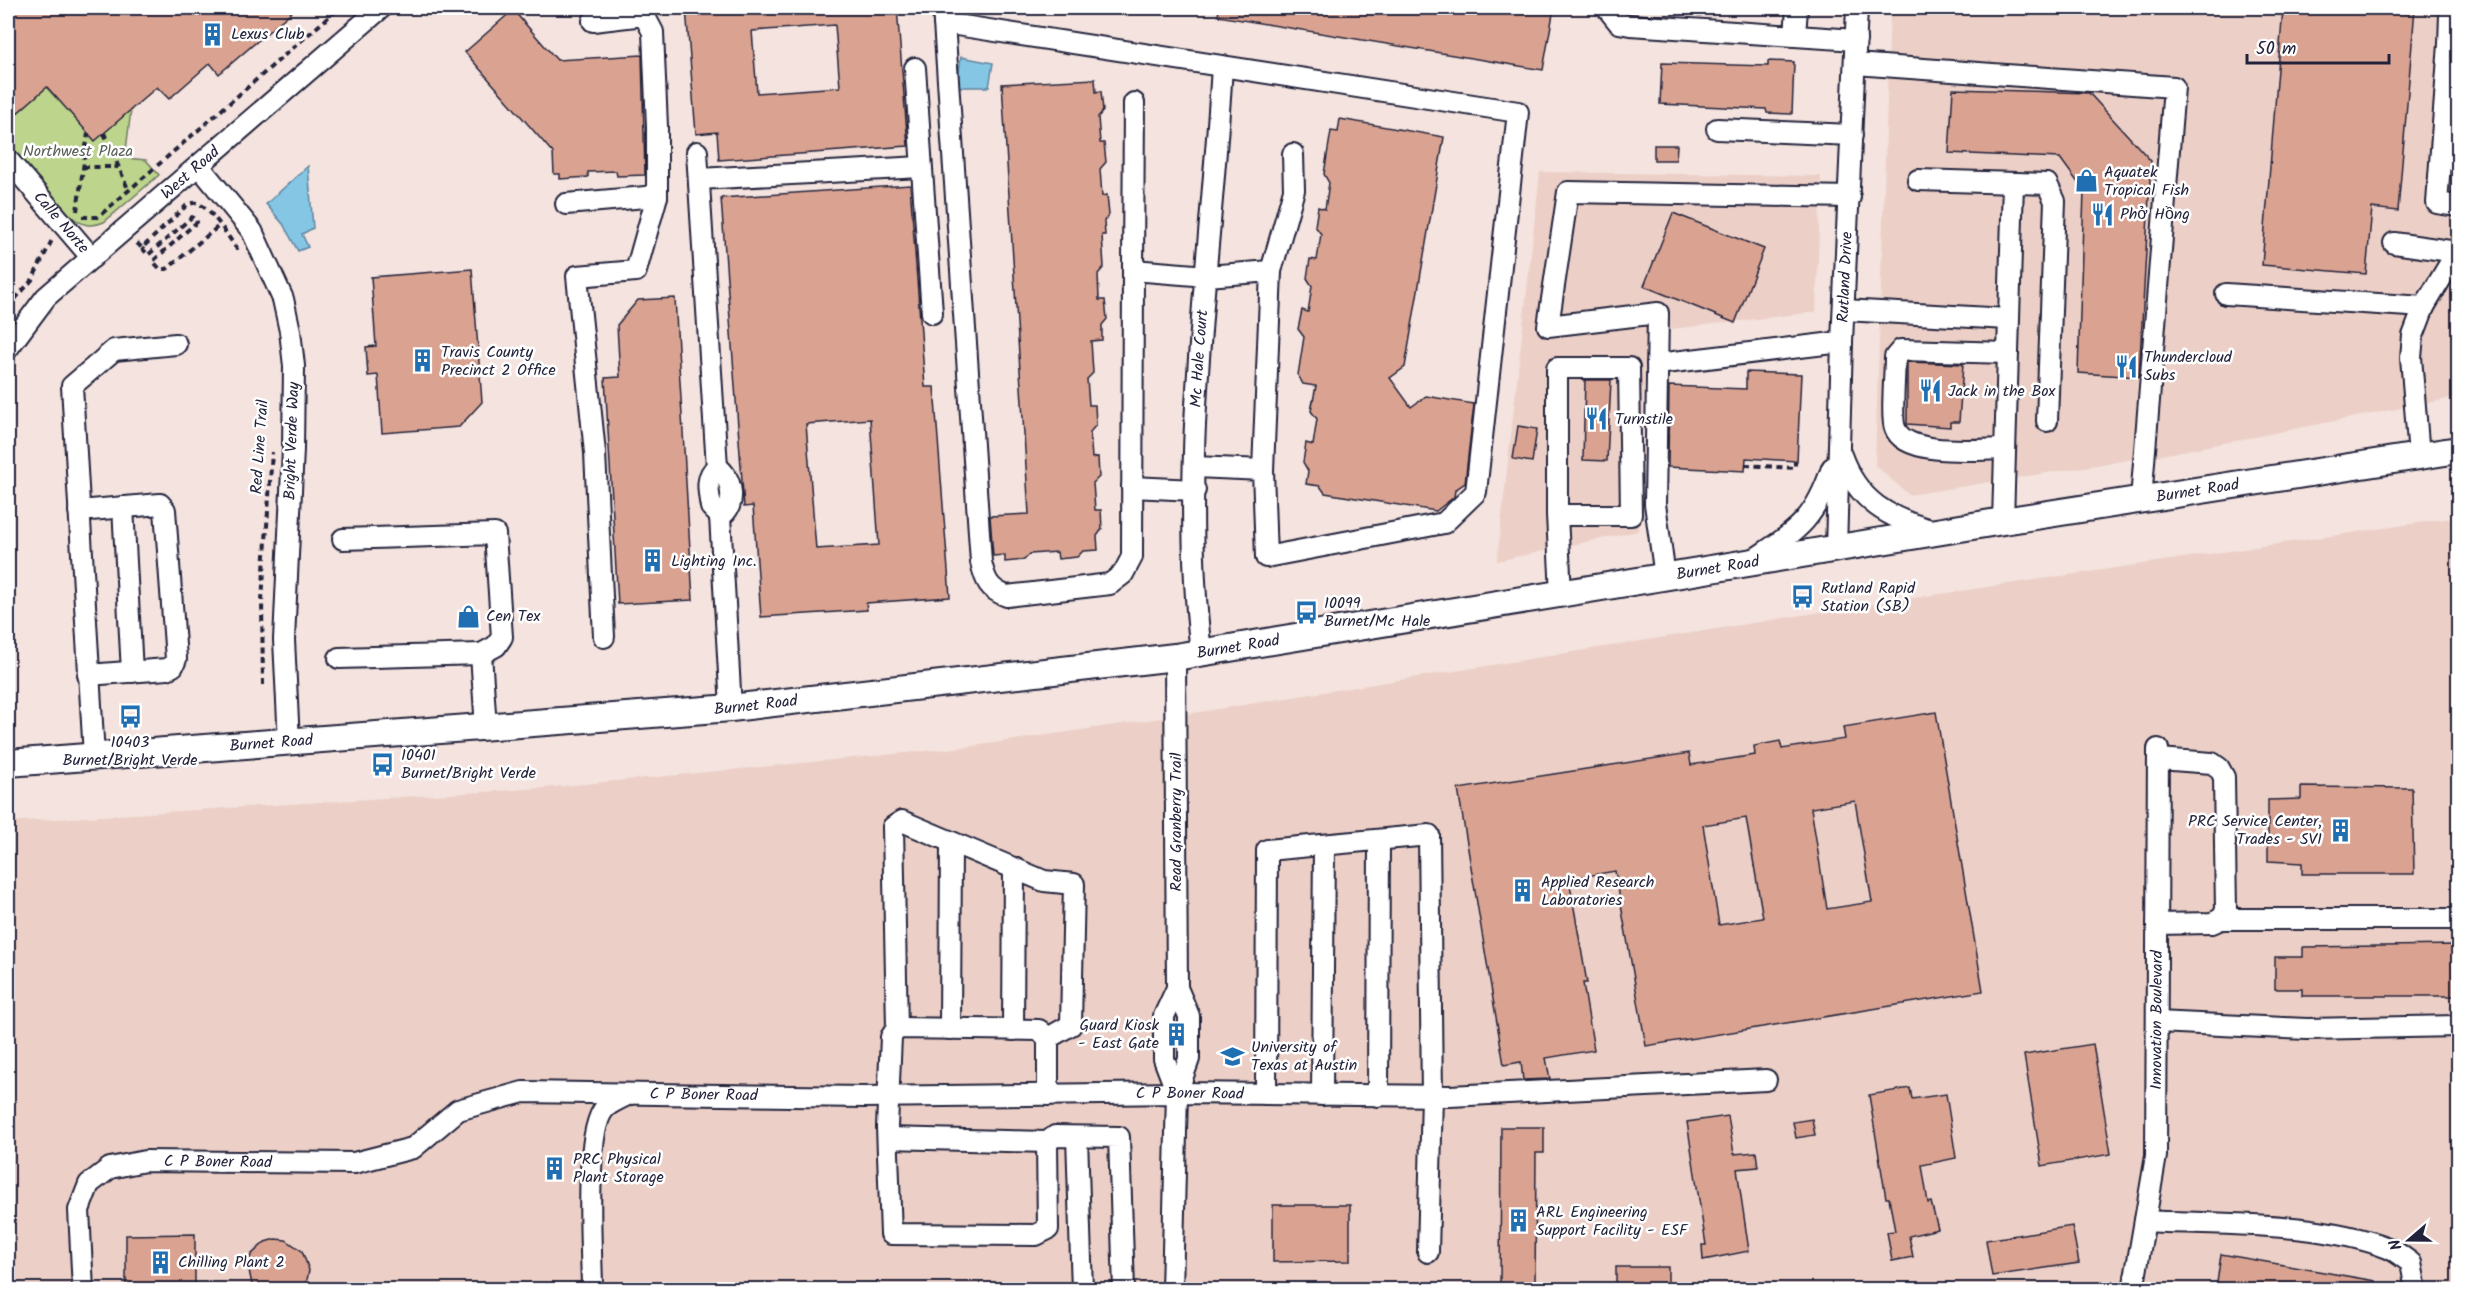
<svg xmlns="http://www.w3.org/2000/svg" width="2466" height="1297" font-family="Kalam,sans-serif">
<rect width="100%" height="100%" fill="#f4e3de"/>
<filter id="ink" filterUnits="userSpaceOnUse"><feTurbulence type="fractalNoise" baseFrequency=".0167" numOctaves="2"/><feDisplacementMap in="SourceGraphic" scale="12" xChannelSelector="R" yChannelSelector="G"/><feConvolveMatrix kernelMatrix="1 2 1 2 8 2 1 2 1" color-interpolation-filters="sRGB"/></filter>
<g filter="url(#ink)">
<g fill="#ecd0c7">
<path d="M1890,8h568v389l-286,56 -263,42 -34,-30z"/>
<path d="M1540,172l281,4 -5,136 -170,20 -8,199 -141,30z"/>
<path d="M2458,517v772l-2450,1v-468l535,-34 424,-41 208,-31 665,-107z"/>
</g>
<path fill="#bcd48b" stroke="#6f7b63" stroke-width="1.5" d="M46,87l12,13 73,10 -6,48 21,2 13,15 -55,47c-14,6 -23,3 -34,-7l-62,-72v-22z"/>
<g fill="#84c6e4" stroke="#5d84a0" stroke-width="1.5">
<path d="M961,57l32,6 -4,24h-32z"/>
<path d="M308,166l5,62 -11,6 6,13 -10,4 -15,-27 -17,-20z"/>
</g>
<g fill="#daa391" stroke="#22223b" stroke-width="1.5" fill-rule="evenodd">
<path d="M8,8h288l-77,66 -9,-11 -41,36 -12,-12 -62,54 -48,-54 -39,34z"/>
<path d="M686,8h211l11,138 -189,14 -2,-28 -21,2zM835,25l5,62 -83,6 -5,-62z"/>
<path d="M1219,8h335l-11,62 -325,-54z"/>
<path d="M2283,8h132l-17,203 -26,-3 -6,66 -104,-9z"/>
<path d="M513,10l44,50 85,-5 3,120 -28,1 -1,-5 -28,1v5l-28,2v-5h-6l-1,-21 -88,-101z"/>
<path d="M1768,61l26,1 -2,52 -25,-1 -1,-4 -106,-5 2,-41 106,3z"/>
<path d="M1095,79l1,13 5,-1 2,20 -5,6 2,26h4l2,19 -6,7 2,27 5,-1 2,20 -5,6 1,14h-3l2,32 -6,7 1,26h6l2,19 -5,6v15l-11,1 2,32 -6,6 2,26h6l1,20 -6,7 2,26 6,-1 1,20 -6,6 2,27h6l1,19 -5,7 1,14 -15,1 -6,6 -19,2 -1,-7 -27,2 -6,6 -19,2v-7l-12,1 -3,-40 39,-2 -27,-430z"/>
<path d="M1953,89l136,4 62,68 -12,216 -61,-4 6,-182 -24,-33 -111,-5z"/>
<path d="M1340,119l104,18 -39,230 -15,11 21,29 15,-11 48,8 -9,79 -10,7 -1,7 -18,14 -111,-18 -5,-7 -14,-2 2,-13 -5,-9 3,-19 7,2 4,-26 -6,-8 5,-25 -13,-2 -5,-9 6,-38 -6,-8 4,-19 6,2 4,-26 -5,-8 3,-19 7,1 4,-26 -6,-8 3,-19 7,2 4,-26 -5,-9 7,-43 7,1z"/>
<path d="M1654,145h23l-1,15h-22z"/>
<path d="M910,185l15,202h9l16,210 -84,6 1,7 -106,7 -8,-111 -9,1 -23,-309zM870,419l9,126 -63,4 -10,-125z"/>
<path d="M1673,213l91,36 -29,74 -91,-37z"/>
<path d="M472,269l10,133 -23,25 -77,6 -4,-58 -10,1 -2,-29 10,-1 -5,-69z"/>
<path d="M675,298l18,302 -75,4 -13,-226 15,-1 -3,-52 21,-25z"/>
<path d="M1907,362l56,2 -4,58h-9v5l-43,-3z"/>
<path d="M1746,372l55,2 -4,87 -51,-3 -1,13 -77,-4 1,-81 77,3z"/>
<path d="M1585,380h26l-4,81 -24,-1z"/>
<path d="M1518,426l19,3 -5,33 -19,-3z"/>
<path d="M1936,712l47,279 -337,55 -31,-175 -46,8 18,104h-4l11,67 -48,8 4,21 -27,1 -2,-18 -17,3 -46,-276 231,-36 2,12 64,-10 -1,-9 26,-5 2,8 63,-10 -2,-12zM1855,801l17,101 -45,7 -16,-101zM1746,818l17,100 -44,7 -16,-100z"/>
<path d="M2301,787l111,1 2,86h-112v-11l-34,-2v-61l33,-1z"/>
<path d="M2458,945v51h-156v-7h-27v-32h28v-10z"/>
<path d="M2093,1044l18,110 -69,12 -18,-111z"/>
<path d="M1910,1088l2,11 34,-5 10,64 -34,7 6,38 3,-1 7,27 -29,7 4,21 -21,4 -5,-29 8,-1 -6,-33h-3l-17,-103z"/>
<path d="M1728,1116l6,38 22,-2 2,15 -21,2 12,82 -46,9 -1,-15h4l-19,-123z"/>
<path d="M1812,1119l3,16 -19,3 -3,-16z"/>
<path d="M1501,1127h43v26h-8l-1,137h-35z"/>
<path d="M1273,1205h77v56l-77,1z"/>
<path d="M2072,1226l7,37 -87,13 -6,-36z"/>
<path d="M195,1234v56h-69v-55z"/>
<path d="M275,1239l11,1 16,11 7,19 -2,10 -6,10h-45l-4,-5 -4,-20 3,-10 14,-13z"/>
<path d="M2221,1254l154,27v9h-159z"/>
<rect x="1616" y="1267" width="52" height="23"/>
</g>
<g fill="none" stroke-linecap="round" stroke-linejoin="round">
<defs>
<g id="minor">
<path d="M943,8l38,554c4,18 8,28 26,34l103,-12 13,-10 9,-17 1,-287 74,6 64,-5 -8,199"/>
<path d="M1607,8l12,15 11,2 226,15"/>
<path d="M593,21l51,-6 9,17 4,95v69l-21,75 -59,5 18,177 9,184"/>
<path d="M944,23l574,89 -42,380 -32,31 -178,34 -3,-87 -68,-3"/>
<path d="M1795,36l2,-28"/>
<path d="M2449,44l1,-30 8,-4"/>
<path d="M2458,45l-9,-1 -12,159 21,3"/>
<path d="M1855,64l319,23 -33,413"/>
<path d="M915,68l17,245"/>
<path d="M1717,129l135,6"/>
<path d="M697,152l20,315"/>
<path id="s1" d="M8,160l84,98"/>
<path d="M199,166l53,65 31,68 7,32 4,35 -1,83 -9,191 5,102"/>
<path d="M699,179l222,-12"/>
<path d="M1918,180l129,4 8,17 -8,220"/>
<path d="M566,204l91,-8"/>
<path d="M2394,243l63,9"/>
<path d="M1133,270l1,-167"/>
<path d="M1271,271l23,-81 -1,-36"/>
<path d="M2226,294l198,13 -11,29 -2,21 8,99"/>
<path d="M2424,307l34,-57"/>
<path d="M1844,310l164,9"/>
<path id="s2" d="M8,348l38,-51 335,-289"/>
<path d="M1657,364l185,-22"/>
<path d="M2005,449c-26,0 -100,8 -110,-21 -4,-9 0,-57 0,-71l6,-7 107,3"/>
<path d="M1841,455c17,47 47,63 93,76"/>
<path d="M717,467c15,9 21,40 3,49l-9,-9c-2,-14 -7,-30 6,-40z"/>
<path d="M1132,487l63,3"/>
<path d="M123,507l9,165"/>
<path d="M79,511l81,-7 5,6 11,149 -3,7 -6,3 -79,6"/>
<path d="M1557,515h74l-2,-147h-72v147l4,79"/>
<path d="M720,516l11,192"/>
<path d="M2003,521l10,-338"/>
<path d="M343,539l152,-5 7,103 -6,9 -15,8 5,74"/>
<path id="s3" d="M1836,549l6,-207 15,-334"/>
<path d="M1752,561c45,-31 62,-39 80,-93"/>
<path d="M1665,577l-10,-73 3,-191 -110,13 20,-134 282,5"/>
<path id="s4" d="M1201,652c-23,-194 10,-391 21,-586"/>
<path d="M339,658l142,-4"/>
<path d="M94,756l-22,-370 42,-36 62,-6"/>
<path d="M2221,919h237"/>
<path d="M2157,924l55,-1 9,-4 5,-8 -2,-134 -5,-9 -7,-5 -53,-4"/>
<path d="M1177,988l-13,28v43l13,34"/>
<path d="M2157,1022l150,7 151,-3"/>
<path d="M897,1028l-4,-201 9,-6 142,60 30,3 -3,141 -23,13"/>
<path d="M950,1029l1,-187"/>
<path d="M1013,1030l1,-162"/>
<path d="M1266,1094l1,-244 162,-15 3,261 -4,156"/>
<path d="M1048,1095v-57l-9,-8 -142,-2 -6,9 -4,90 4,107 145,1 12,-6 -1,-87 8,-6 64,1 5,153"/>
<path d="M1322,1095l2,-250"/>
<path d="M1378,1096l1,-256"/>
<path d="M1077,1137l5,153"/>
<path d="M888,1138l159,4"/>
<path d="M2145,1221c75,4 173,0 243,27 8,3 16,10 23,15l5,27"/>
<path id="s5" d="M83,1290l-4,-80 10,-26 21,-16 35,-7 209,2 59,-15 45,-38 65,-18 341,5 313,-4 273,3 316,-16"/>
<path d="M592,1290c0,-36 -9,-159 13,-182 6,-6 17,-10 24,-14"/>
<path d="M1172,1290l5,-197 12,-34v-43l-12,-28 -2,-331"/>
<path id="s6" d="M2133,1290l23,-134 2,-407"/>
</g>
<g id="major">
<path id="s7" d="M8,763l723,-55 444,-51 828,-136 455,-71"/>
</g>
</defs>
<use href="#minor" stroke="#22223b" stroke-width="24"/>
<use href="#major" stroke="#22223b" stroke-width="30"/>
<g stroke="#22223b" stroke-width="4" stroke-dasharray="6 4.5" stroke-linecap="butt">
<path d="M104,133l25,58"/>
<path d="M83,167h35"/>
<path d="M77,211l11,-78"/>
<path d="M82,217h16l241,-209"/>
<path d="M137,243l5,5 45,-43c5,-2 10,-4 14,0 14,9 28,33 38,47"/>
<path d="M142,248l6,7 44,-38 5,5 -44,39 7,8h7l53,-44"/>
<path d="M8,307l24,-27 21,-42"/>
<path d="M1745,465l50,3v-7"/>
<path d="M263,685l-1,-85 10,-148"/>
</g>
<use href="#minor" stroke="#fff" stroke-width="20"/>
<use href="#major" stroke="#fff" stroke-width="26"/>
</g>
</g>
<defs>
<symbol id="building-bare" viewBox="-9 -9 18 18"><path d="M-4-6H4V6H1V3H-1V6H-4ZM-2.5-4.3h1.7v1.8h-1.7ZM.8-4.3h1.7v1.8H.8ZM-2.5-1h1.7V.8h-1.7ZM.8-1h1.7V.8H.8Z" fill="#1f6fb2" stroke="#fff" stroke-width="2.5" paint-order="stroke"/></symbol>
<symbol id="shop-bare" viewBox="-9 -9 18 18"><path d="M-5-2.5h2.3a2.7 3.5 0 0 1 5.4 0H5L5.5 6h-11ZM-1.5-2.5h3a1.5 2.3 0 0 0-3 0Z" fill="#1f6fb2" stroke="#fff" stroke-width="2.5" paint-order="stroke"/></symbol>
<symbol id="restaurant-bare" viewBox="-9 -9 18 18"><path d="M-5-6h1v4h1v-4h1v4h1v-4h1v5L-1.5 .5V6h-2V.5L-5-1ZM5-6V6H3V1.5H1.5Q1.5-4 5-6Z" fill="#1f6fb2" stroke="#fff" stroke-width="2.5" paint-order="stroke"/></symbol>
<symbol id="bus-bare" viewBox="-9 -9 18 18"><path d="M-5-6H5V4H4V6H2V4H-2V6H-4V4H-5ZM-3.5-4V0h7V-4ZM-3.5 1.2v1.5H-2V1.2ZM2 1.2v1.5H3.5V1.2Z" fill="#1f6fb2" stroke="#fff" stroke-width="2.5" paint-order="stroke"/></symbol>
<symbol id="university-bare" viewBox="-9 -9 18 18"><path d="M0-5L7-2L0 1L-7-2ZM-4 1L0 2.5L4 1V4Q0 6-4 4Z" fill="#1f6fb2" stroke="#fff" stroke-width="2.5" paint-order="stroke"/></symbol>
</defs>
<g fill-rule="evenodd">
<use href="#building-bare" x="196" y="18" width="33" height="33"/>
<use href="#shop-bare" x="2070" y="164" width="33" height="33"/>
<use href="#restaurant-bare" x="2086" y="198" width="33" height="33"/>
<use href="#building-bare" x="406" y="344" width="33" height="33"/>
<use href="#restaurant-bare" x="2110" y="350" width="33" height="33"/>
<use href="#restaurant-bare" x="1914" y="374" width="33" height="33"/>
<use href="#restaurant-bare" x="1580" y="402" width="33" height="33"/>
<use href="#building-bare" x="636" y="544" width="33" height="33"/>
<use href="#bus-bare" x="1786" y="580" width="33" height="33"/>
<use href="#bus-bare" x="1290" y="596" width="33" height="33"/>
<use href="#shop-bare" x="452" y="600" width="33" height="33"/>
<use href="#bus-bare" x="114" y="700" width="33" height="33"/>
<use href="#bus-bare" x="366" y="748" width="33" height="33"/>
<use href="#building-bare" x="2324" y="814" width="33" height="33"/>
<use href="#building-bare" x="1506" y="874" width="33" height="33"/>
<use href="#building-bare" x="1160" y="1018" width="33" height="33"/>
<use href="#university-bare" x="1216" y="1040" width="33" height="33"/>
<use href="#building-bare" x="538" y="1152" width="33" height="33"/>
<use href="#building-bare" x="1502" y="1204" width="33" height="33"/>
<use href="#building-bare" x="144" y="1246" width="33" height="33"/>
</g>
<g text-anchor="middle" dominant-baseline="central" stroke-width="5" stroke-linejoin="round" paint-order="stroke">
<g font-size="16" fill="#22223b" stroke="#fff" text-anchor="start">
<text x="231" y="34">Lexus Club</text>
<text x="2104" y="172">Aquatek<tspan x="2104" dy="18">Tropical Fish</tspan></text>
<text x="2120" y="214">Phở Hồng</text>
<text x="441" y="352">Travis County<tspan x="441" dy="18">Precinct 2 Office</tspan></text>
<text x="2144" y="357">Thundercloud<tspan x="2144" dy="18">Subs</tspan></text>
<text x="1948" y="391">Jack in the Box</text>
<text x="1615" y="419">Turnstile</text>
<text x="671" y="561">Lighting Inc.</text>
<text x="1821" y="588">Rutland Rapid<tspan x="1821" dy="18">Station (SB)</tspan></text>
<text x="1324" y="603">10099<tspan x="1324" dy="18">Burnet/Mc Hale</tspan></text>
<text x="486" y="616">Cen Tex</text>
<text x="130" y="742" text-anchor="middle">10403<tspan x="130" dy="18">Burnet/Bright Verde</tspan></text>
<text x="401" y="755">10401<tspan x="401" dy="18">Burnet/Bright Verde</tspan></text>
<text x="2322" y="821" text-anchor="end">PRC Service Center,<tspan x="2322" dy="18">Trades - SV1</tspan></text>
<text x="1541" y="882">Applied Research<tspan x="1541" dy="18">Laboratories</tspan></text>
<text x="1159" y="1025" text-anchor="end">Guard Kiosk<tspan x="1159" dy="18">- East Gate</tspan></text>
<text x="1251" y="1047">University of<tspan x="1251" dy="18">Texas at Austin</tspan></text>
<text x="573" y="1159">PRC Physical<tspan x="573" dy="18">Plant Storage</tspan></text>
<text x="1536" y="1212">ARL Engineering<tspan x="1536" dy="18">Support Facility - ESF</tspan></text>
<text x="178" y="1262">Chilling Plant 2</text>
</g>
<g font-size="16" fill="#586057" stroke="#fff">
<text x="78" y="151">Northwest Plaza</text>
</g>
<g font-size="16" fill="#22223b" stroke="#fff">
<text stroke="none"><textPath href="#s2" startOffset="254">West Road</textPath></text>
<text stroke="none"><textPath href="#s1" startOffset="82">Calle Norte</textPath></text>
<text stroke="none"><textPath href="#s3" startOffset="272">Rutland Drive</textPath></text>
<text stroke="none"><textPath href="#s4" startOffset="294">Mc Hale Court</textPath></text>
<text transform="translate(292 441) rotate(-88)">Bright Verde Way</text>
<text transform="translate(260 447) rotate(-86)">Red Line Trail</text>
<text stroke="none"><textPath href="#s7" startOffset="2208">Burnet Road</textPath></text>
<text stroke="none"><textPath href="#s7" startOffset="1722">Burnet Road</textPath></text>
<text stroke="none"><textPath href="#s7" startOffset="1236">Burnet Road</textPath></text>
<text stroke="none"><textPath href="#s7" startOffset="750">Burnet Road</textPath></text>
<text stroke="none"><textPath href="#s7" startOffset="264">Burnet Road</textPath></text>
<text transform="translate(1176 822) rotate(-90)">Read Granberry Trail</text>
<text stroke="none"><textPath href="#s6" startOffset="272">Innovation Boulevard</textPath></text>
<text stroke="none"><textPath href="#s5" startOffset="1233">C P Boner Road</textPath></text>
<text stroke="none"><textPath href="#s5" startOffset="747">C P Boner Road</textPath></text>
<text stroke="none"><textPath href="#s5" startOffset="243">C P Boner Road</textPath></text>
</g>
</g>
<rect width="2466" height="1297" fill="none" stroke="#fff" stroke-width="30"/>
<rect x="15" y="15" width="2436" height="1267" fill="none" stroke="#22223b" stroke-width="2" filter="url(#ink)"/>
<g transform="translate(2409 1240) rotate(250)" stroke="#ffffff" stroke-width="4.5" paint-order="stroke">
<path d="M0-4.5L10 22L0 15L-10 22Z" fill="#22223b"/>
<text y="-9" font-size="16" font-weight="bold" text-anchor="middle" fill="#22223b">N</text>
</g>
<path d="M2247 54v9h142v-9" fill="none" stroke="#22223b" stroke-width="3"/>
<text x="2256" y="54" font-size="18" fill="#22223b" stroke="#ffffff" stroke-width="4.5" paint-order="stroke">50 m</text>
</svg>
